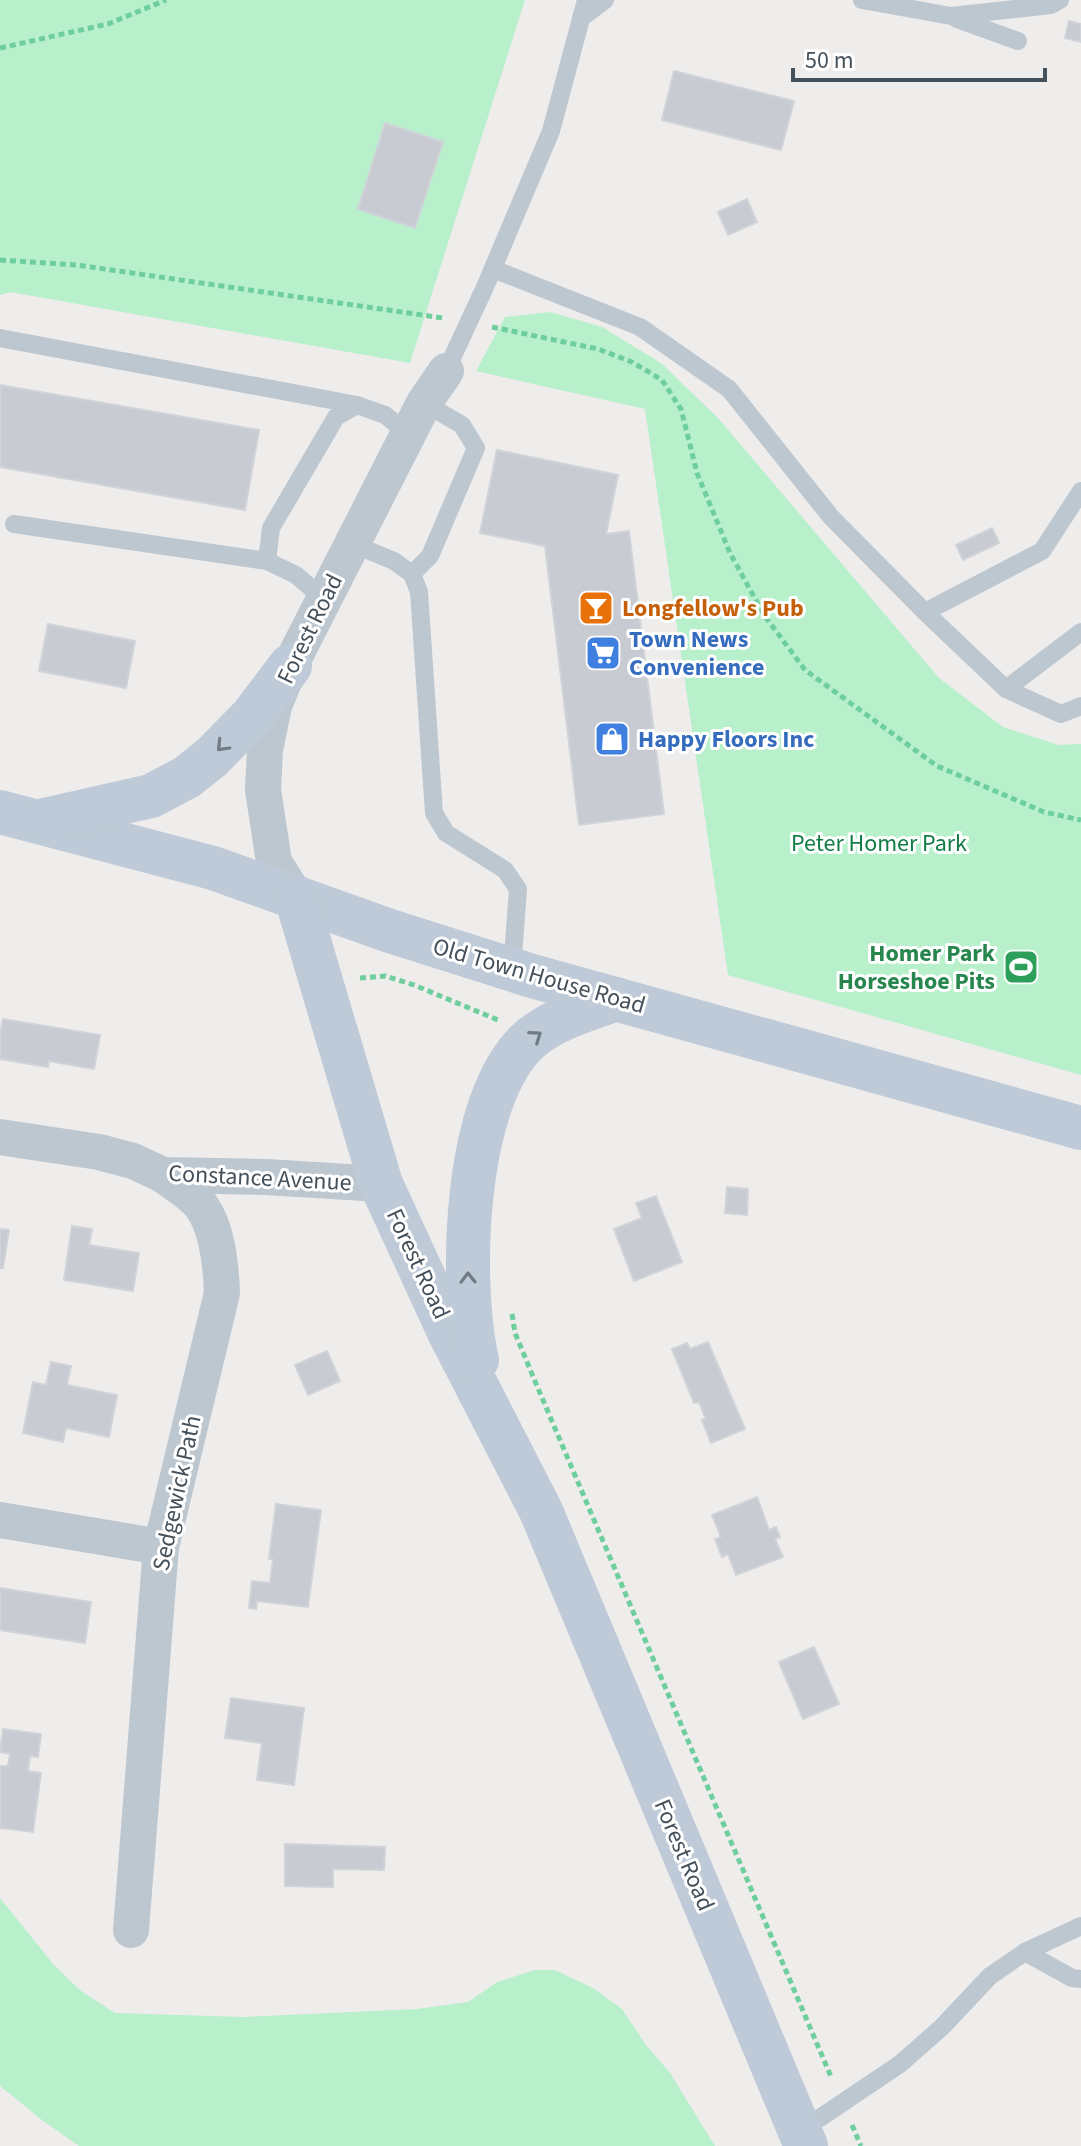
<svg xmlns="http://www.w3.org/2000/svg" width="1081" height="2146" font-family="'Source Sans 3',sans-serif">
<rect width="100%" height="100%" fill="#efecec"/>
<g fill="#b8f0cc">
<path d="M0,0h525l-115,363 -400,-71 -10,3z"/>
<path d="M550,312l52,15 59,36 57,55 221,260 64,49 56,18 22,-1v331l-353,-100 -83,-566 -169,-38 29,-54z"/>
<path d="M0,1898l54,67 27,26 34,22 129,4 173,-8 51,-7 29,-20 38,-12h20l38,18 29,21 24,36 24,28 45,73h-636l-37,-26 -42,-34z"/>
</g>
<g fill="#c9cbd2" stroke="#d0d3d8" stroke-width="2">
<path d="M1069,21l12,3v18l-16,-4z"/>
<path d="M674,71l120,30 -13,49 -119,-30z"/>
<path d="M385,123l58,19 -28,86 -57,-19z"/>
<path d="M747,199l10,23 -29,13 -10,-23z"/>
<path d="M0,385l259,45 -14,80 -245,-43z"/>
<path d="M497,450l121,25 -12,59 23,-3 35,283 -85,11 -34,-279 -65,-13z"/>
<path d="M992,528l7,15 -36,17 -7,-15z"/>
<path d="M48,624l87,17 -9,47 -87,-17z"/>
<path d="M3,1019l97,16 -6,34 -45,-8 -1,6 -48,-8v-25z"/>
<path d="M727,1187l21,2 -1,26 -22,-2z"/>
<path d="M656,1196l26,66 -48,19 -20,-52 28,-11 -6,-15z"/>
<path d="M72,1226l20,3 -3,16 50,8 -6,38 -69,-11z"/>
<path d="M0,1229l9,1 -6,38h-3z"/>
<path d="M708,1342l37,87 -34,14 -9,-23 4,-1 -7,-17 -5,1 -22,-54 15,-6 3,6z"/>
<path d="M327,1351l13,30 -32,14 -13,-30z"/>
<path d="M51,1362l20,4 -4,19 50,10 -8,42 -43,-9 -3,14 -40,-9 10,-51 13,3z"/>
<path d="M757,1497l12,33 7,-3 4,10 -5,2 8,18 -47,18 -8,-21 -6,3 -7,-18 6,-2 -9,-22z"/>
<path d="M276,1504l45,6 -13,97 -51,-6 -1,8 -7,-1 3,-27 18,2 3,-24h-4z"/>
<path d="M0,1588l91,14 -6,41 -85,-13z"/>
<path d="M814,1647l25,57 -36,15 -24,-57z"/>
<path d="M231,1698l73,10 -10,77 -37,-5 5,-37 -37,-5z"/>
<path d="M3,1729l38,5 -3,23 -8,-1 -2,15 13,2 -8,59 -33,-4v-62h8l2,-12 -10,-2z"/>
<path d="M285,1844l100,3 -1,23 -51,-1v18l-48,-1z"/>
</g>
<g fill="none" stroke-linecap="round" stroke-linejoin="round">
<g stroke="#6fce9d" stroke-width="5" stroke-dasharray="6 4" stroke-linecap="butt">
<path d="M0,48l108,-24 58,-24"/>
<path d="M0,260l77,5 366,53"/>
<path d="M492,327l106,22 34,13 30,18 19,29 16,64 33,80 34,62 41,55 132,96 107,46 37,8"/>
<path d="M360,978l25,-2 29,9 84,35"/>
<path d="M512,1314l3,19 22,53 295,693"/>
<path d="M852,2125l9,21"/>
</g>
<g stroke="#bcc7d0" stroke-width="18">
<path d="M862,0l89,16 100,-11 9,-5"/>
<path d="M581,18l24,-18"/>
<path d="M957,19l61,22"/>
<path d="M493,269l147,58 89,62 102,128 94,95 81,77 55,25 20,-8"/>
<path d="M0,338l357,67"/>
<path d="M446,371l39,-84 66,-156 35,-131"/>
<path d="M14,524l253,37 29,14 28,24"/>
<path d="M353,544l41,17 18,13 7,18 15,221 12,20 59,37 13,19 -6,81"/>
<path d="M267,561l4,-33 65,-111 21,-12 28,10 24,19"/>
<path d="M412,574l18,-18 46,-108 -14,-23 -38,-22"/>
<path d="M925,612l117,-61 39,-60"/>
<path d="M1006,689l75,-57"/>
<path d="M1025,1952l47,26 9,1"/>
<path d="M799,2132l101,-68 42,-37 48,-51 35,-24 56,-26"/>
</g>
<g stroke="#bcc7d0" stroke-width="36">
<path d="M296,897l-22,-35 -11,-72 2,-40 9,-44 16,-40 134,-263 22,-32"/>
<path d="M0,1137l99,15 34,9 30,14 103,2 115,7"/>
<path d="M0,1520l161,27"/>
<path d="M131,1930l30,-383 61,-254c-1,-26 -4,-63 -20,-86 -9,-13 -26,-22 -39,-32"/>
</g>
<g stroke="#becad7" stroke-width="44">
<path d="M0,812l213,56 177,63 142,45 549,152"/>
<path d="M45,820l106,-24 36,-19 25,-20 41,-42 37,-49"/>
<path d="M296,897l85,287 69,150 91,177 265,635"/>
<path d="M477,1360c-18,-79 -13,-262 52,-320 23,-21 59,-30 87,-41"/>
</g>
</g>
<defs><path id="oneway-chevron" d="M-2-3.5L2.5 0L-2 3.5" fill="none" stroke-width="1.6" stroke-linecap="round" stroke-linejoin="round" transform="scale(2)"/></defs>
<g stroke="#6f7b86">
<use href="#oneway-chevron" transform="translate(222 746) rotate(134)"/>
<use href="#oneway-chevron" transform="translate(536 1036) rotate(-35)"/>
<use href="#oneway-chevron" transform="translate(468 1278) rotate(-91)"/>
</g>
<defs>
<symbol id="bar-square" viewBox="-11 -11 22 22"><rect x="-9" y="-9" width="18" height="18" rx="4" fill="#e8710a" stroke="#fff"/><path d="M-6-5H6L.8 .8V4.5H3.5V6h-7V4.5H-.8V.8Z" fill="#fff"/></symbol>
<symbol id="supermarket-square" viewBox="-11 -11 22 22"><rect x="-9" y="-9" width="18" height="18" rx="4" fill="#3f7fe0" stroke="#fff"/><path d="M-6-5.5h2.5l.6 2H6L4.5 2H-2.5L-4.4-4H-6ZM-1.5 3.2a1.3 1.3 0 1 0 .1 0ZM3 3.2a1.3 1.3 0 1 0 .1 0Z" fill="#fff"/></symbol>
<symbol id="shop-square" viewBox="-11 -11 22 22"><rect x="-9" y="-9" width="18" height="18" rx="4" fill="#3f7fe0" stroke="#fff"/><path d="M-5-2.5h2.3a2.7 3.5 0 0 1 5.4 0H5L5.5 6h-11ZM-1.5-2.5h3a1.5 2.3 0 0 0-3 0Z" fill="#fff"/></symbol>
<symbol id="stadium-square" viewBox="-11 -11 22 22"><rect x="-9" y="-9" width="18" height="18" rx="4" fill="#2e9e5b" stroke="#fff"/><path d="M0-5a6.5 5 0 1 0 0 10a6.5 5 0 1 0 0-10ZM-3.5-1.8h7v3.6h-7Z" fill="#fff"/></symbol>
</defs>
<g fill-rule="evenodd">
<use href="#bar-square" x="576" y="588" width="40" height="40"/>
<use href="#supermarket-square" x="583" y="633" width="40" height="40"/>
<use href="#shop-square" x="592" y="719" width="40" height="40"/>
<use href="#stadium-square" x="1001" y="947" width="40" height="40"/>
</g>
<g text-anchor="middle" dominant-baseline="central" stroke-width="6" stroke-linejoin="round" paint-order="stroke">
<g font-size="24" font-weight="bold" fill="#c56008" stroke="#fff" text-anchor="start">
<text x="622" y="608">Longfellow's Pub</text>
</g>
<g font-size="24" fill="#44505a" stroke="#fff">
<text transform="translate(310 629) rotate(-64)">Forest Road</text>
<text transform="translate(539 976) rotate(16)">Old Town House Road</text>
<text transform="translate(260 1178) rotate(3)">Constance Avenue</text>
<text transform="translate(418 1264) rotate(65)">Forest Road</text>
<text transform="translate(177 1493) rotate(-78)">Sedgewick Path</text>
<text transform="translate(684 1855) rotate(67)">Forest Road</text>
</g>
<g font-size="24" font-weight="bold" fill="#366cbe" stroke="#fff" text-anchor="start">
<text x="629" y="639">Town News<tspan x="629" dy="28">Convenience</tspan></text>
<text x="638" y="739">Happy Floors Inc</text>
</g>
<g font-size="24" fill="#137d46" stroke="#fff">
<text x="879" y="843">Peter Homer Park</text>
</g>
<g font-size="24" font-weight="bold" fill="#27864d" stroke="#fff" text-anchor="end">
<text x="995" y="953">Homer Park<tspan x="995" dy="28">Horseshoe Pits</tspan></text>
</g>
</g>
<path d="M793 68v12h252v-12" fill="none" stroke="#44505a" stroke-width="4"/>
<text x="805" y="68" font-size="24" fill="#44505a" stroke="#ffffff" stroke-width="6" paint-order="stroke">50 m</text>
</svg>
